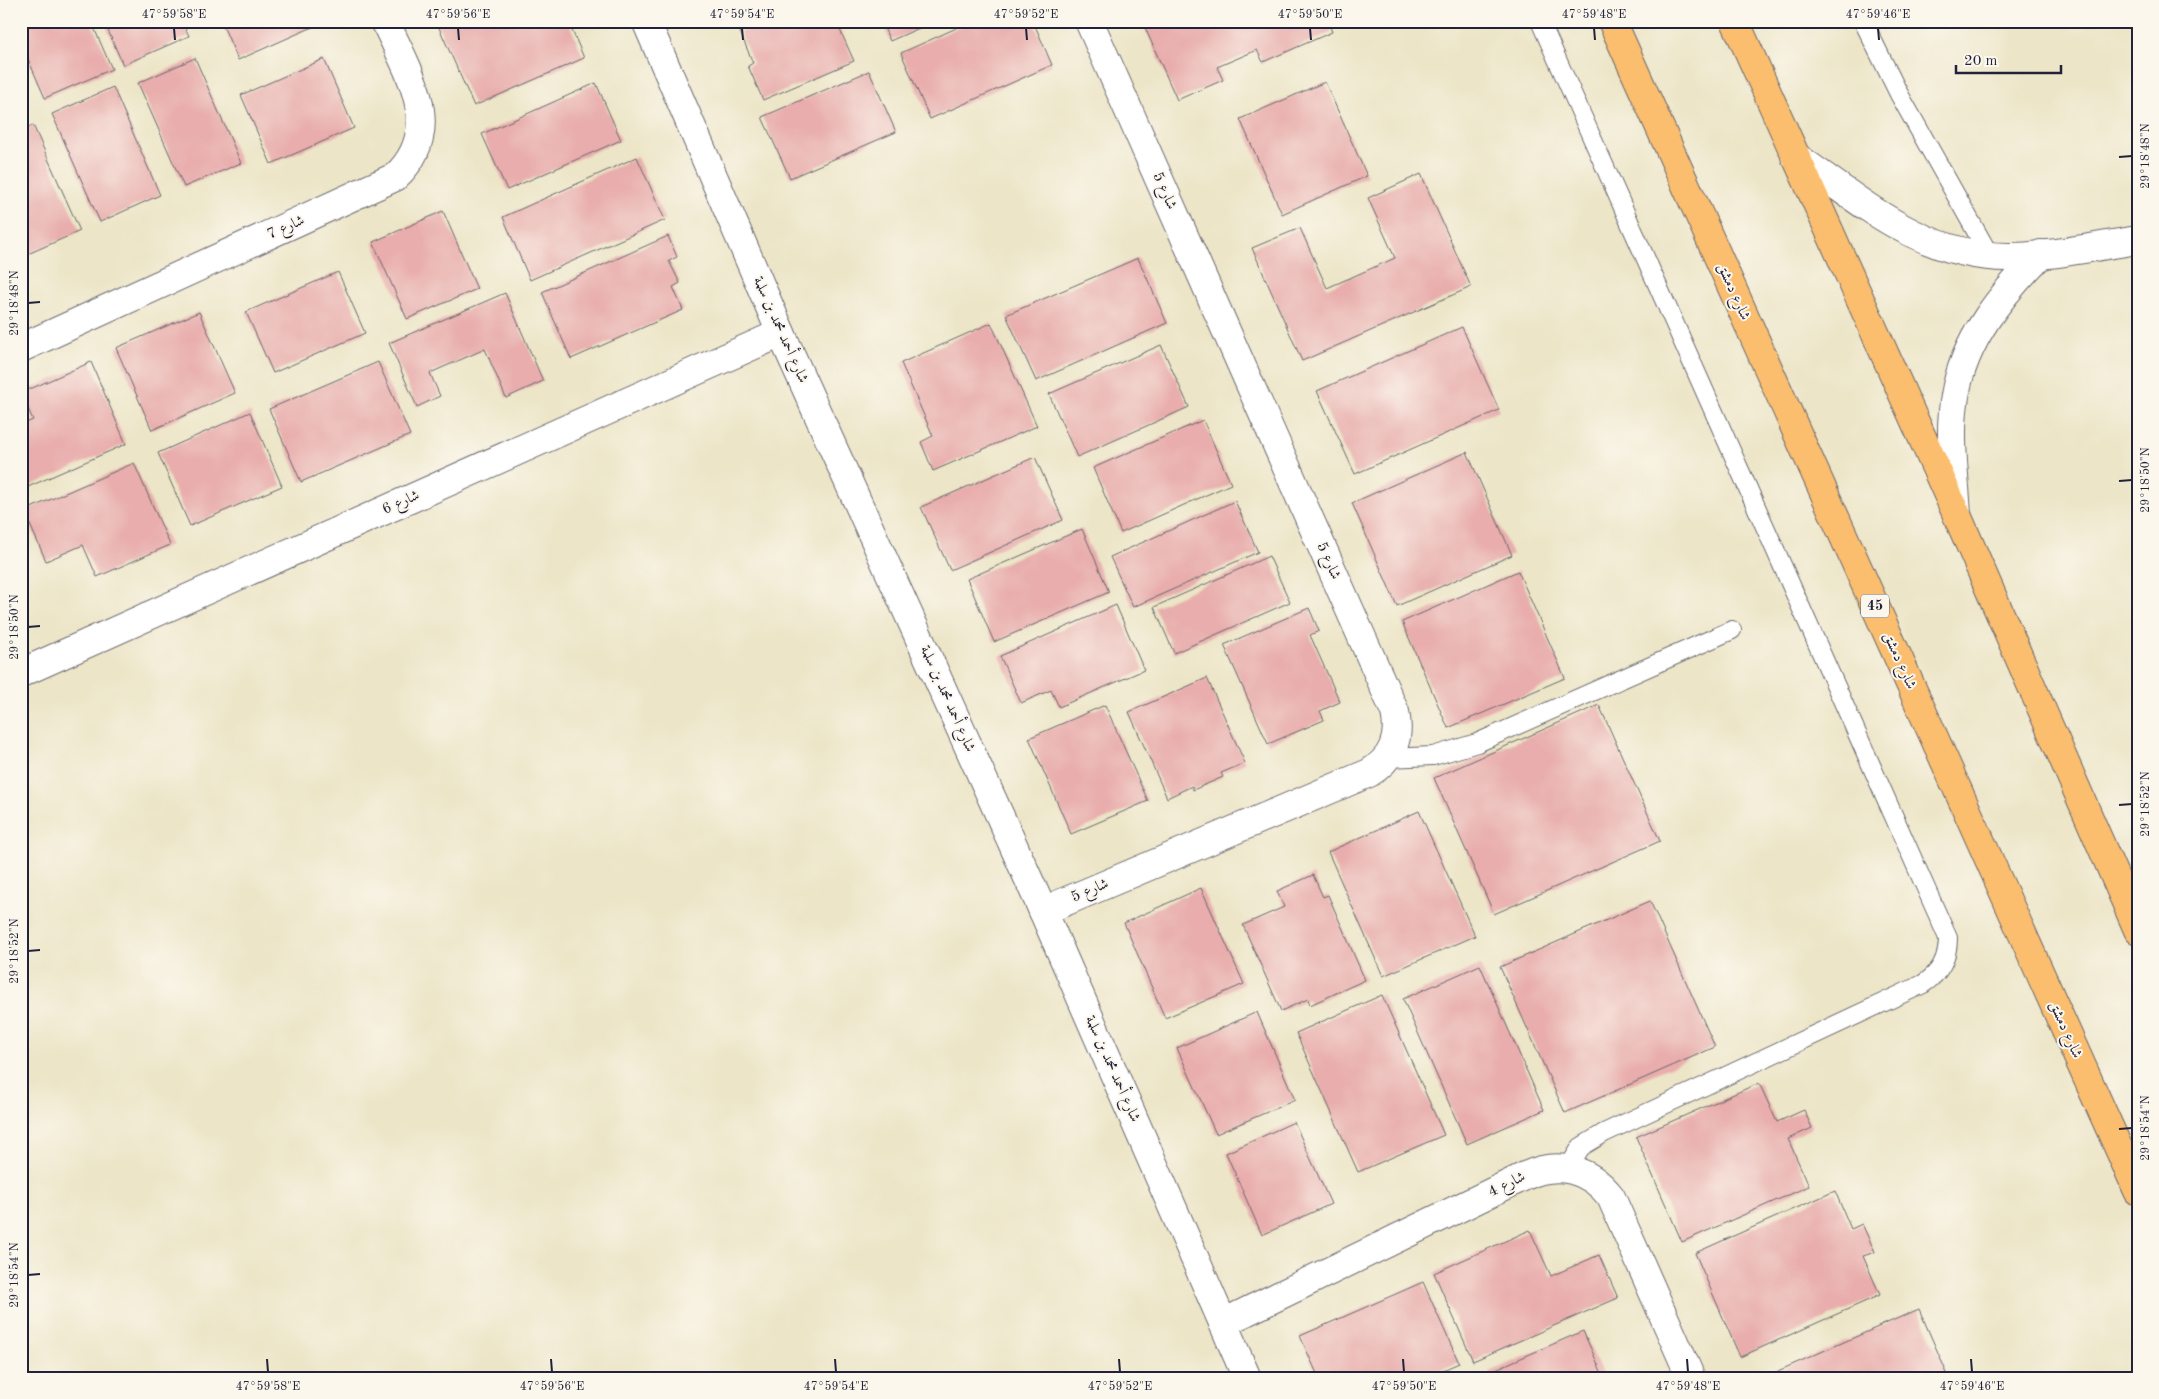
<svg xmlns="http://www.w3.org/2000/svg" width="2159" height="1399" font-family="'Old Standard TT',Amiri,serif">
<rect width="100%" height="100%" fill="#fbf7ec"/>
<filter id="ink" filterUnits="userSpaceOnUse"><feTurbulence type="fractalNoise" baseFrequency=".02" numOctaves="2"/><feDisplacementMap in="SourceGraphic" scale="10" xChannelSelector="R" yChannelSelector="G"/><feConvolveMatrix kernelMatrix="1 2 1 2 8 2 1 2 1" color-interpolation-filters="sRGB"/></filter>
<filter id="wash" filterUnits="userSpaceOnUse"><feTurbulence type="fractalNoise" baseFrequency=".0096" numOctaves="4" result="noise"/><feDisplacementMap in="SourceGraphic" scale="20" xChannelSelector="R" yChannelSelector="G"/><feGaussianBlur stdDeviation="1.12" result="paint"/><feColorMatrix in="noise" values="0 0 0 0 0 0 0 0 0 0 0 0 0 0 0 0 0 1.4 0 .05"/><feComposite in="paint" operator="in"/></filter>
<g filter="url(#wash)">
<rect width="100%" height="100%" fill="#ece5c7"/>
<g id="blocks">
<g fill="#e8adac">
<path d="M21,21h70l21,48 -67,29 -24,-55z"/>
<path d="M104,21h78l7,15 -66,29z"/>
<path d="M221,21h92l2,5 -77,34z"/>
<path d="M436,21h132l16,37 -110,48z"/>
<path d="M765,21h71l18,40 -91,39 -15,-34 5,-3 -13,-31z"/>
<path d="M881,21h54l-45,20z"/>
<path d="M972,21h61l19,44 -122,54 -29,-66z"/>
<path d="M1142,21h186l4,11 -69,30 -6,-12 -40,17 6,13 -46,20z"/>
<path d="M2083,21h25v1l-24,4z"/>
<path d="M195,58l46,105 -57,24 -46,-104z"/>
<path d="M324,59l30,69 -83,36 -30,-69z"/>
<path d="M869,71l27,61 -106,46 -28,-61z"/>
<path d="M1325,82l42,94 -85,38 -42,-95z"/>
<path d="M596,83l25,57 -114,50 -25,-56z"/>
<path d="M113,87l47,108 -60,27 -48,-108z"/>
<path d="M33,125l47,106 -59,26v-127z"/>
<path d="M637,157l28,63 -135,60 -27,-63z"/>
<path d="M1421,174l50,113 -169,74 -50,-113 48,-20 27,60 68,-30 -27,-60z"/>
<path d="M443,211l34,78 -70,30 -34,-77z"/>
<path d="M668,236l9,21 -8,4 11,22 -7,4 10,23 -112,49 -29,-67z"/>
<path d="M1138,258l29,65 -131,58 -30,-66z"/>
<path d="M338,272l27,61 -92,40 -27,-61z"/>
<path d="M505,293l38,88 -37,17 -21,-49 -55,24 10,23 -23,11 -28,-64z"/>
<path d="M199,312l36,81 -83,37 -36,-82z"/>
<path d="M991,323l46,103 -104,45 -12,-29 12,-6 -32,-73z"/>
<path d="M1462,327l37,83 -144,64 -38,-83z"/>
<path d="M1161,345l28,62 -112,50 -28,-63z"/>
<path d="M91,362l35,82 -105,46v-65l12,-5 -12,-27z"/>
<path d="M378,362l32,73 -109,47 -32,-73z"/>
<path d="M250,412l32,74 -92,40 -32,-73z"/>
<path d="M1203,420l28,64 -110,49 -28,-65z"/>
<path d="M1467,452l45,103 -115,51 -45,-103z"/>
<path d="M1035,457l28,63 -113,50 -29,-63z"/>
<path d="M134,463l36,82 -73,32 -14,-32 -37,16 -22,-50z"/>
<path d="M1235,501l23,51 -125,55 -23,-50z"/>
<path d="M1082,529l27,63 -115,50 -27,-63z"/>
<path d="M1269,556l21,46 -116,51 -20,-46z"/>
<path d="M1518,571l47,107 -117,50 -46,-106z"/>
<path d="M1116,605l28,65 -85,37 -8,-17 -30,13 -21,-47z"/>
<path d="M1309,608l10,23 -9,4 30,67 -20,9 4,9 -56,24 -44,-99z"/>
<path d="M1207,678l38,85 -24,10 2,4 -30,13 -1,-4 -25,12 -38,-86z"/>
<path d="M1105,705l43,96 -77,33 -42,-96z"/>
<path d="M1599,705l61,136 -166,73 -60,-136z"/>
<path d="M1419,811l56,125 -92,40 -55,-124z"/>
<path d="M1313,875l10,22 5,-2 37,85 -55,25 -2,-6 -27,12 -38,-86 41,-18 -7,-16z"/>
<path d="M1201,888l43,96 -79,34 -41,-95z"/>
<path d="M1650,901l65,146 -150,66 -65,-146z"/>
<path d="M1480,965l64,145 -77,34 -64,-145z"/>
<path d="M1382,995l62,140 -86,37 -62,-139z"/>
<path d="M1257,1012l38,88 -79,34 -39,-86z"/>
<path d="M1759,1083l18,39 27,-12 8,18 -24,11 21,47 -127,56 -46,-105z"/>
<path d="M1294,1122l37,82 -69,31 -36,-82z"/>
<path d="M1835,1191l16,38 11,-5 13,28 -12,4 17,39 -140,62 -45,-104z"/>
<path d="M1530,1230l21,46 48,-21 19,43 -145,63 -39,-88z"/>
<path d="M1423,1282l36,81 -34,15h-106l-19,-42z"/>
<path d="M1919,1309l30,69h-187z"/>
<path d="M1583,1331l21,47h-113l-2,-6z"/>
</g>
</g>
</g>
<g filter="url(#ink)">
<use href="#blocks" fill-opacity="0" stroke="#69666c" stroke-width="1"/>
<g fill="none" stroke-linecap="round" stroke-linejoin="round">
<defs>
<g id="lane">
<path d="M1540,21l408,917c0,21 -8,35 -25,46l-319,149 -23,14 -13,21"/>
<path d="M1863,21l36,73 91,162"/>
<path d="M1388,758l45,-2 44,-13 255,-113"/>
</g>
<g id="street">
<path d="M646,21l135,312 262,578 204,467"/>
<path d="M1795,156c68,47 130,103 218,101 41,-1 84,-11 125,-17"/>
<path d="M21,348l374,-171c52,-48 13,-105 -10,-156"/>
<path d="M1957,515c-2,-38 -9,-81 -2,-119 9,-57 47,-102 86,-142"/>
<path d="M21,673l760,-340"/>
<path d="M1043,911l326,-138c23,-14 32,-34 26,-61l-306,-691"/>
<path d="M1223,1323l302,-147c32,-15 64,-8 86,21l80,181"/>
</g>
<g id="primary">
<path d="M1612,21l526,1170"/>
<path d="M1735,21l222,494 181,415"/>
</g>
</defs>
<use href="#lane" stroke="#69666c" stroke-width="20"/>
<use href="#street" stroke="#69666c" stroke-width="30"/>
<use href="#primary" stroke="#69666c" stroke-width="30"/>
<use href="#lane" stroke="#fff" stroke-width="18"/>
<use href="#street" stroke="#fff" stroke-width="28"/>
<use href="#primary" stroke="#fbbe6e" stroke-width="28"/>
</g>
</g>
<path fill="none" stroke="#22223b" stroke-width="2" d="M174,28l1,12M458,28l1,12M742,28l1,12M1026,28l1,12M1310,28l1,12M1594,28l1,12M1878,28l1,12M2119,157l13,-1M28,303l12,-1M2119,481l13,-1M28,627l12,-1M2119,805l13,-1M28,951l12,-1M2119,1129l13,-1M28,1275l12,-1M267,1359l1,13M551,1359l1,13M835,1359l1,13M1119,1359l1,13M1403,1359l1,13M1687,1359l1,13M1971,1359l1,13"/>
<g text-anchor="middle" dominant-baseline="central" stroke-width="4" stroke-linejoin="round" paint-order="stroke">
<rect fill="#fbf7ec" stroke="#636270" stroke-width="1" x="1861" y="594.5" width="28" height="23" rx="4"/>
<g font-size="14" font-weight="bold" fill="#22223b">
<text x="1875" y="606">45</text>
</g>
<g font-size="15" fill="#22223b" stroke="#fbf7ec">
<text transform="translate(1164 191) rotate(66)">شارع 5</text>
<text transform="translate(286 228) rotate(-24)">شارع 7</text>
<text transform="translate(1733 292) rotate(66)">شارع دمشق</text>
<text transform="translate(780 330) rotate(66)">شارع أحمد محمد بن سلمة</text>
<text transform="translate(401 503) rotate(-24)">شارع 6</text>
<text transform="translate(1328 561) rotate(66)">شارع 5</text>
<text transform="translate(1899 661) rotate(66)">شارع دمشق</text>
<text transform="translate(947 699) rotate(66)">شارع أحمد محمد بن سلمة</text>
<text transform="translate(1090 891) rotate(-23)">شارع 5</text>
<text transform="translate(2065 1030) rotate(66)">شارع دمشق</text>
<text transform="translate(1112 1069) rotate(66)">شارع أحمد محمد بن سلمة</text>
<text transform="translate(1507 1185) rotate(-26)">شارع 4</text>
</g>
</g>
<rect width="2159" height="1399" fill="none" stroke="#fbf7ec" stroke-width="55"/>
<path d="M1956 65v8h105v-8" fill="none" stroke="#22223b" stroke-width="2.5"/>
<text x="1964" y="65" font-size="15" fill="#22223b" stroke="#fbf7ec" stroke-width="4" paint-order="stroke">20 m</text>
<rect x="28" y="28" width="2104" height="1344" fill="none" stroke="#22223b" stroke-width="2"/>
<g font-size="12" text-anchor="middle" fill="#22223b">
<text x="174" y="18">47°59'58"E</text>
<text x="458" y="18">47°59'56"E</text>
<text x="742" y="18">47°59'54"E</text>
<text x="1026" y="18">47°59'52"E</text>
<text x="1310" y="18">47°59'50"E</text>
<text x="1594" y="18">47°59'48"E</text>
<text x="1878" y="18">47°59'46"E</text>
<text transform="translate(2145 156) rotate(-90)" y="4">29°18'48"N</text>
<text transform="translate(14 303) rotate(-90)" y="4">29°18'48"N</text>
<text transform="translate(2145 480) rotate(-90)" y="4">29°18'50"N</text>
<text transform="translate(14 627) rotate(-90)" y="4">29°18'50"N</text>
<text transform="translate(2145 804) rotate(-90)" y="4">29°18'52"N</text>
<text transform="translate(14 951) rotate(-90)" y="4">29°18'52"N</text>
<text transform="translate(2145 1128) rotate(-90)" y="4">29°18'54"N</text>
<text transform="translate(14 1275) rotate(-90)" y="4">29°18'54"N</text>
<text x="268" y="1390">47°59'58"E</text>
<text x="552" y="1390">47°59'56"E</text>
<text x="836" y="1390">47°59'54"E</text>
<text x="1120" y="1390">47°59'52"E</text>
<text x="1404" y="1390">47°59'50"E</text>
<text x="1688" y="1390">47°59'48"E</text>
<text x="1972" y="1390">47°59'46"E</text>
</g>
</svg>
